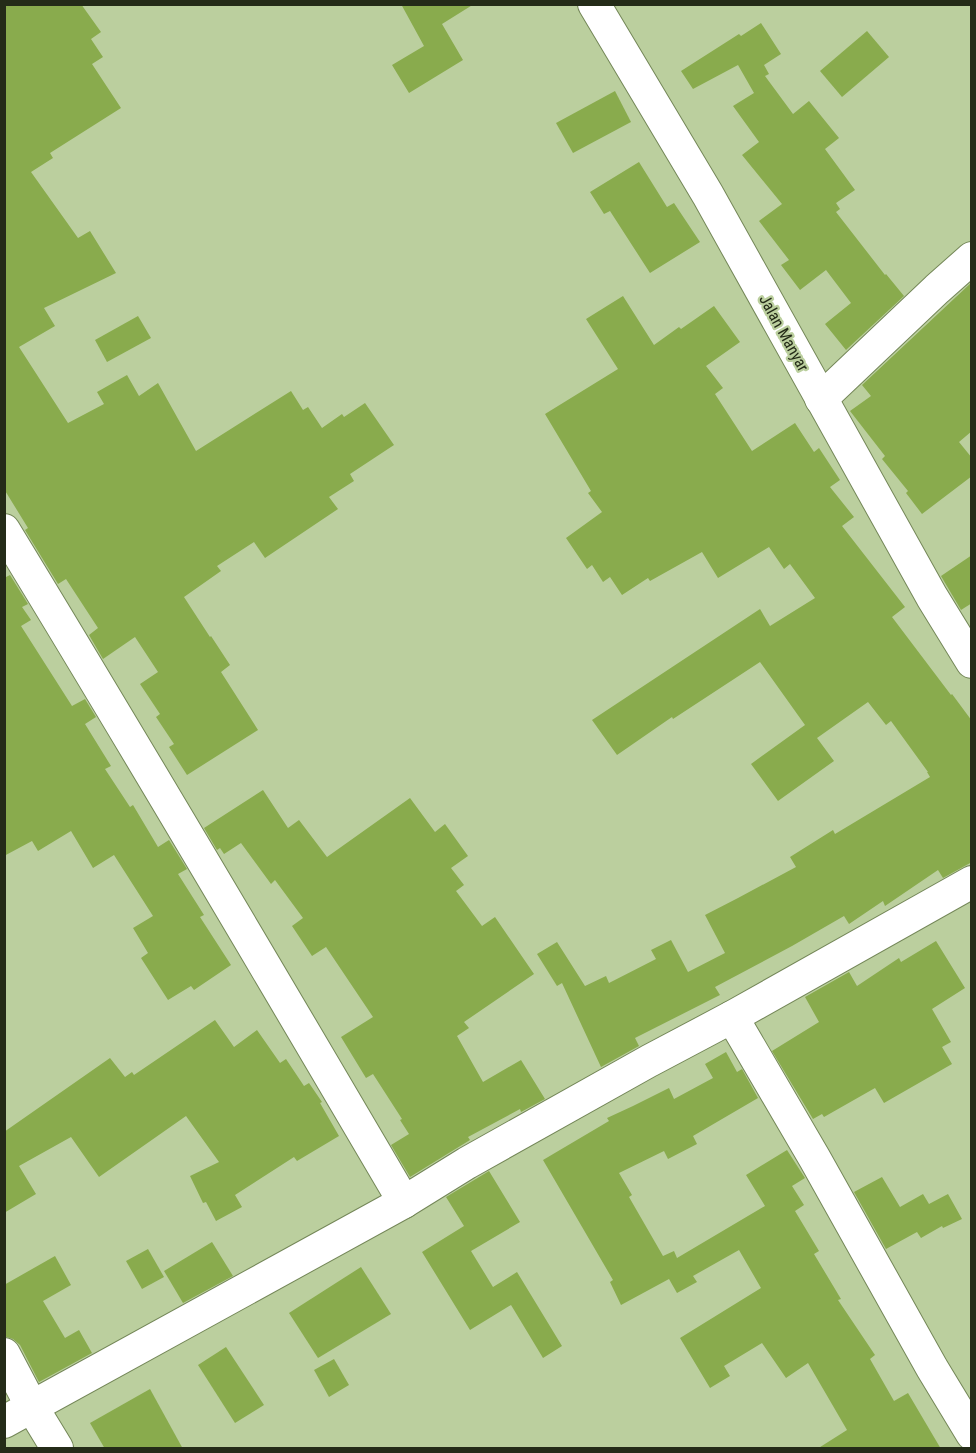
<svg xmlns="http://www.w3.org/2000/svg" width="976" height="1453" font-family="'Roboto Condensed',sans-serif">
<rect width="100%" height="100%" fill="#bbcf9e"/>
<g fill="#89ab4d">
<path d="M4,4h77l20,28 -10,7 12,18 -11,7 29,44 -71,45 3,5 -22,14 47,66 12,-7 26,42 -72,35 11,18 -36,21 49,76 36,-19 -7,-12 30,-17 12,21 19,-13 38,68 95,-60 12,19 5,-3 14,21 20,-14 2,3 21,-14 29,42 -44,29 4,7 -25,16 9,12 -73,49 -11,-16 -37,24 4,5 -37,26 26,40 1,-1 19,29 -9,7 37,58 -71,45 -18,-28 5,-3 -18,-27 4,-3 -20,-30 18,-12 -23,-35 -32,22 -14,-24 9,-7 -32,-49 -8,5 -33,-54 3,-2 -24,-39z"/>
<path d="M401,4h73l-32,20 21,36 -54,33 -17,-28 32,-19z"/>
<path d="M761,23l20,31 -17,11 5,9 -4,2 28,38 16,-13 30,37 -14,11 30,41 -19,13 4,6 -4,3 49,63 1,-1 18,22 -58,54 -21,-26 26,-21 -25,-33 -26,20 -19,-25 8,-5 -30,-39 23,-17 -40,-49 17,-13 -26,-36 21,-13 -16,-28 -45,24 -12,-18 58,-37 2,2z"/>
<path d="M867,31l22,26 -47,40 -22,-26z"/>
<path d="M615,91l16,31 -58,31 -17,-30z"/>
<path d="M639,162l28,45 7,-4 26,39 -50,31 -40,-62 -6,3 -14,-22z"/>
<path d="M972,282v149l-13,11 13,16v18l-50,38 -16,-21 2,-2 -26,-32 3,-3 -35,-45 21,-15 -9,-11z"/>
<path d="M623,296l31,49 25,-18 2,2 33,-23 26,36 -34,24 17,22 -8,6 37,57 43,-28 19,29 5,-4 21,32 -10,7 24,30 -12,9 63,81 -13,10 59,78 1,-1 20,27v141l-29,16 -5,-8 -53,36 -2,-5 -34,23 -5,-8 -52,30 -77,41 5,8 -85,43 4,8 -38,21 -39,-84 -5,3 -20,-32 20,-12 28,44 21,-10 3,7 47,-24 -5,-9 20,-10 17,32 37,-19 -20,-38 33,-17 58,-31 -6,-10 43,-27 2,4 95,-57 -3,-5h1l-37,-51 -5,4 -18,-23 -51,36 17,23 -56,40 -27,-37 54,-39 -45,-63 -87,57 -1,-2 -55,38 -25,-35 168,-111 10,17 45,-28 -25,-34 -6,5 -15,-22 -51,31 -16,-26 -52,29 -2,-3 -26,17 -12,-18 -7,5 -11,-17 -5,4 -21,-31 36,-26 -14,-19 3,-2 -46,-77 73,-45 -32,-50z"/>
<path d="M138,316l13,22 -44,24 -12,-22z"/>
<path d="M972,555v48l-11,7 -20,-34z"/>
<path d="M10,575l18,29 -6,3 9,13 -10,6 51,80 13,-7 11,18 -11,7 26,42 -6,3 25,38 3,-2 25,42 11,-7 18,29 -9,5 26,41 -4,2 31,48 -37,25 -3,-4 -23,14 -27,-42 7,-5 -15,-25 20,-12 -39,-61 -21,13 -22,-37 -33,20 -6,-10 -28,15v-278z"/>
<path d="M263,790l25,38 11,-8 28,37 83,-59 25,34 10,-8 23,32 -17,12 13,17 -8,6 26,35 13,-9 39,57 -70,48 5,6 -12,8 26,46 38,-22 24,39 -24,13 -1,-3 -52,28 2,3 -60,37 -19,-32 18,-11 -9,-14 2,-1 -29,-45 -7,4 -25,-41 32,-20 -47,-70 -14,9 -20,-30 11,-8 -28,-38 -4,4 -30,-41 -17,11 -4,-6 -3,2 -13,-22z"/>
<path d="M936,941l29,47 -33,21 19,33 -9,5 10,17 -68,39 -9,-15 -51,29 -2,-3 -9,5 -41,-68 47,-29 -14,-25 44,-25 8,14 42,-28 2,4z"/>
<path d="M215,1020l19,27 23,-17 23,33 6,-4 18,27 5,-3 13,19 -2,1 19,33 -42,25 -3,-4 -59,38 7,12 -26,14 -10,-19 -3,1 -13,-27 29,-14 -33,-46 -87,61 -28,-40 -52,29 17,28 -32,19v-81l106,-74 15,19 7,-5 2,3z"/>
<path d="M726,1052l11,20 5,-3 16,29 -65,38 4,8 -29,15 -4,-8 -45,22 13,22 -3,2 34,59 11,-5 3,7 88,-52 -19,-31 41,-25 18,28 -13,8 12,19 -9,6 24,40 -5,3 27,45 -3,1 37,55 -5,4 24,42 14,-8 33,56h-124l30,-19 -39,-67 -22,15 -24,-35 -38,23 6,10 -20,12 -30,-50 81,-50 -22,-38 -46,26 4,6 -20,11 -8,-14 -48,26 -11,-23 3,-2 -70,-120 66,-39 -2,-3 26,-12 36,-18 5,11 39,-21 -8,-14z"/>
<path d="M489,1171l31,51 -49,29 22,36 24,-15 45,74 -19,12 -32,-53 -41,25 -48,-78 42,-26 -18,-29z"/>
<path d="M882,1177l18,30 23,-13 6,10 19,-10 14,25 -19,9 -1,-2 -21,12 -4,-6 -31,17 -32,-57z"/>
<path d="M212,1242l21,34 -50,27 -19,-32z"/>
<path d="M148,1249l16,28 -22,12 -16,-28z"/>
<path d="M55,1256l16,29 -28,16 22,37 14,-8 13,23 -53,29 -19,-37 -7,-6 -9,-3v-51z"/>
<path d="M361,1267l30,47 -73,44 -29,-45z"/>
<path d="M226,1347l38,58 -29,18 -37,-58z"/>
<path d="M334,1359l15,26 -20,12 -15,-27z"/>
<path d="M150,1389l33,60h-78l-15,-26z"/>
</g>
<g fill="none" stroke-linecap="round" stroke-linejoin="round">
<defs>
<g id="minor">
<path d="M594,4l114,191 224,402 40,65"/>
<path d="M821,399l116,-110 35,-31"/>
<path d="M4,530c136,223 268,447 400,672"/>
<path d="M732,1017l83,142 117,209 40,66"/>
<path d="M4,1354l28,53 25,41"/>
<path d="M4,1422l400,-220 63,-39 182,-102 83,-44 240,-135"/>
</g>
</defs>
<use href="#minor" stroke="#748758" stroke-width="34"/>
<use href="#minor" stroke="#fff" stroke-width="32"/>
</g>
<g text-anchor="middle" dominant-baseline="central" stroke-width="4.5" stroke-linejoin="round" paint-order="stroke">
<g font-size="16" fill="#242b18" stroke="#bbcf9e">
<text transform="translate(784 333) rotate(61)">Jalan Manyar</text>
</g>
</g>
<rect width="976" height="1453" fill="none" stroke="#242b18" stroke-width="12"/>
</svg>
